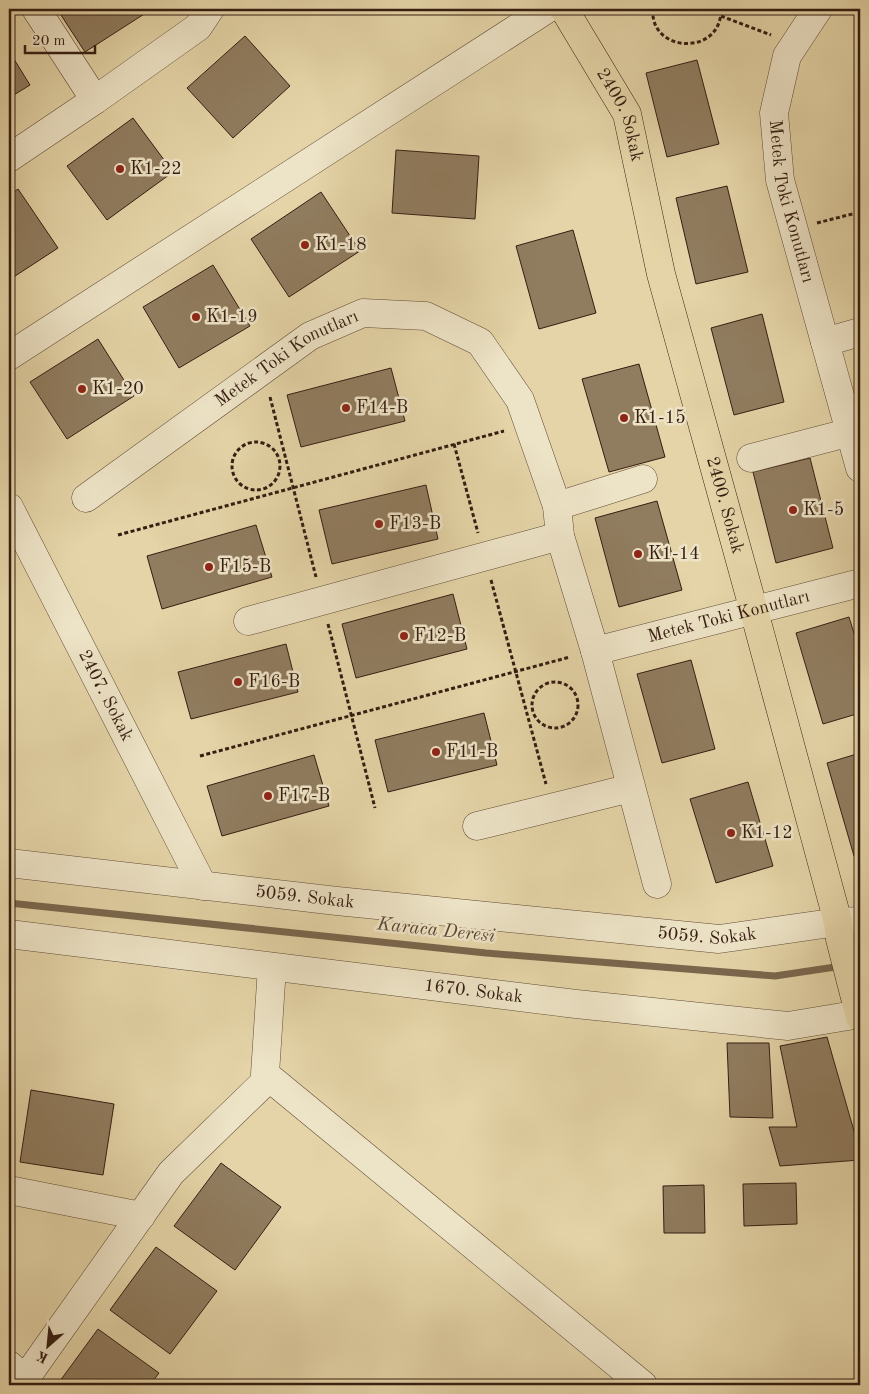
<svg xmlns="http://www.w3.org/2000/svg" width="869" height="1394" font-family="'Old Standard TT',serif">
<rect width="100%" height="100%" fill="#e4d4a7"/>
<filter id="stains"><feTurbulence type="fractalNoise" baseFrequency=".004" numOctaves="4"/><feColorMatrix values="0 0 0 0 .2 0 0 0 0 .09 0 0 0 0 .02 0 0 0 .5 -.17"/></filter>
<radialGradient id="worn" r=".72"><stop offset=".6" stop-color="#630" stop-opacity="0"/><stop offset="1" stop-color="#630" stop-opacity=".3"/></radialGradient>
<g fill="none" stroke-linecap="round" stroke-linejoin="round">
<path stroke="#7a664d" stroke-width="7" d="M9,903l477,50 289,23 67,-10"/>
</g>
<g fill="#907c5f" stroke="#351d12">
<path d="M57,9h95l-67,43z"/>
<path d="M245,36l45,50 -57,52 -46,-50z"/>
<path d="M9,51l21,34 -21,13z"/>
<path d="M697,60l22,84 -52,13 -21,-84z"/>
<path d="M133,118l40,54 -66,48 -40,-54z"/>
<path d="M396,150l83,6 -4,63 -83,-6z"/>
<path d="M727,186l21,86 -52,12 -20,-86z"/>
<path d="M18,189l40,59 -49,32v-85z"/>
<path d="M321,192l39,59 -71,46 -38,-58z"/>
<path d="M573,230l23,83 -57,16 -23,-83z"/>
<path d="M213,265l37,61 -71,42 -36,-61z"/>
<path d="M762,314l22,88 -50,13 -23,-87z"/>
<path d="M98,339l36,57 -67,43 -37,-57z"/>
<path d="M639,364l26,93 -56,15 -27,-93z"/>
<path d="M391,368l14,53 -104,26 -14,-52z"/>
<path d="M810,458l23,90 -57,15 -23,-91z"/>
<path d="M426,485l12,54 -106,25 -13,-54z"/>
<path d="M657,501l25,89 -63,17 -24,-89z"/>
<path d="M256,525l16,52 -110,32 -15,-53z"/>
<path d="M453,594l14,55 -111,29 -14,-54z"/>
<path d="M849,617l11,36v60l-37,11 -27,-91z"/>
<path d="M286,644l12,48 -107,27 -13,-47z"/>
<path d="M691,660l24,89 -53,14 -25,-89z"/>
<path d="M484,713l13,52 -109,27 -13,-52z"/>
<path d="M860,753v101l-6,2 -27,-93z"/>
<path d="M314,755l15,51 -107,30 -15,-50z"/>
<path d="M748,782l25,84 -57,17 -26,-84z"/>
<path d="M827,1037l33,115v8l-80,6 -11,-39h28l-17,-81z"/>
<path d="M727,1043h42l4,75 -43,-1z"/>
<path d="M31,1090l83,14 -11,71 -83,-13z"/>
<path d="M9,1094l5,1 -5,32z"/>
<path d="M221,1163l60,44 -46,63 -61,-44z"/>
<path d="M796,1183l1,41 -53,2 -1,-42z"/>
<path d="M704,1185l1,48h-41l-1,-47z"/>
<path d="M156,1247l61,44 -47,63 -60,-44z"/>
<path d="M98,1329l61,44 -9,12h-93z"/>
</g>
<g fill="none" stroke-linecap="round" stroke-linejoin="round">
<defs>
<g id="minor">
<path d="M36,9l59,91"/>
<path id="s1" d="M818,9l-31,47 -13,57 6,67 80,288"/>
<path d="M9,158l86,-58 103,-73 12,-18"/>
<path d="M825,342l35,-10"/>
<path d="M9,356l538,-347"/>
<path d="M751,458l100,-26"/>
<path id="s2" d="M86,498l224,-162 53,-23 63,3 54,26 40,58 37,106 3,30 35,115 62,233"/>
<path d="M557,506l86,-27"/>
<path id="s3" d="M9,507l194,379"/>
<path d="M248,621l312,-85"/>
<path id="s4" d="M595,651l265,-68"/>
<path d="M477,826l154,-38"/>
<path id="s5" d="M9,863l328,38 382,38 119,-17 22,-1"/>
<path id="s6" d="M9,934l567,70 212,22 72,-12"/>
<path d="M272,967l-7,107 378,311"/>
<path d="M9,1190l132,26"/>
<path d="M9,1365l16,14 146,-206 98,-95"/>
</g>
<g id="major">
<path id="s7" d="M564,9l63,105 34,160 93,337 84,311 2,17 20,78"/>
</g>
</defs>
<use href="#minor" stroke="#614b37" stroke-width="29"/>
<use href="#major" stroke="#351d12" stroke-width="29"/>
<g stroke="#351d12" stroke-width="3" stroke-dasharray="4 2.5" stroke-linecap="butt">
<path d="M653,9c-4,44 69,48 68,0"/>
<path d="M721,16l50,19"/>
<path d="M817,223l43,-11"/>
<path d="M270,397l46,180"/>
<circle cx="256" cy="466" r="24"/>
<path d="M454,444l24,89"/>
<path d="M118,535l386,-104"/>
<path d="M491,580l55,204"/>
<path d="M328,624l47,184"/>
<circle cx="555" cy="705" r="23"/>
<path d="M200,756l370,-99"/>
</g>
<use href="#minor" stroke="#ede3c6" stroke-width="28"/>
<use href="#major" stroke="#e4d4a7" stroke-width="28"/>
</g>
<g fill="#8f2418" stroke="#ede3c6" stroke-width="2">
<circle cx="120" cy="169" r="5"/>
<circle cx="305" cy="245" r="5"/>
<circle cx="196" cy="317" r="5"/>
<circle cx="82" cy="389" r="5"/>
<circle cx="346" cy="408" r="5"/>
<circle cx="624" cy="418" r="5"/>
<circle cx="793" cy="510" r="5"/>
<circle cx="379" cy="524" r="5"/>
<circle cx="638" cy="554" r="5"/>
<circle cx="209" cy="567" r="5"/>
<circle cx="404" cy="636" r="5"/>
<circle cx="238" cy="682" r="5"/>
<circle cx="436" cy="752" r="5"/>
<circle cx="268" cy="796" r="5"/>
<circle cx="731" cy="833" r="5"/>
</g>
<g text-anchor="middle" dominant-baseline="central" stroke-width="5" stroke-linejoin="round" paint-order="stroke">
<g font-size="18" fill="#351d12" stroke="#ede3c6">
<text stroke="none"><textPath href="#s7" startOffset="121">2400. Sokak</textPath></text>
<text stroke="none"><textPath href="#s1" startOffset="205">Metek Toki Konutları</textPath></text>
<text stroke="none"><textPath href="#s2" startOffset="245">Metek Toki Konutları</textPath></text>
<text stroke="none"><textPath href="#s7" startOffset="526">2400. Sokak</textPath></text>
<text stroke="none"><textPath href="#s4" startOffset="138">Metek Toki Konutları</textPath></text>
<text stroke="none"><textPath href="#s3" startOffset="212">2407. Sokak</textPath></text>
<text stroke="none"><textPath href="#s5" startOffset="298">5059. Sokak</textPath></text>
<text stroke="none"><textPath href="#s5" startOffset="702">5059. Sokak</textPath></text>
<text stroke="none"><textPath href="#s6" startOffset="468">1670. Sokak</textPath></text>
</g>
<g font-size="18" fill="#351d12" stroke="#ede3c6" text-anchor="start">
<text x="130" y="169">K1-22</text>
<text x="315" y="245">K1-18</text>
<text x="206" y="317">K1-19</text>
<text x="92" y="389">K1-20</text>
<text x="356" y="408">F14-B</text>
<text x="634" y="418">K1-15</text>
<text x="803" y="510">K1-5</text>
<text x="389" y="524">F13-B</text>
<text x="648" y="554">K1-14</text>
<text x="219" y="567">F15-B</text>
<text x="414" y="636">F12-B</text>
<text x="248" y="682">F16-B</text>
<text x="446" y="752">F11-B</text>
<text x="278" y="796">F17-B</text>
<text x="741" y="833">K1-12</text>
</g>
<g font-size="19" font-style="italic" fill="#5d4734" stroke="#ede3c6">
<text transform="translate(436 931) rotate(6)">Karaca Deresi</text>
</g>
</g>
<rect width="869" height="1394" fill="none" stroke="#e4d4a7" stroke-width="30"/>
<rect x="10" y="10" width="849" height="1374" fill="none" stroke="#351d12" stroke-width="2.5"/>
<rect x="15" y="15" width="839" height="1364" fill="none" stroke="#351d12"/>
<g transform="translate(48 1346) rotate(207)" stroke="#ede3c6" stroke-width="4" paint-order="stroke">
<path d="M0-4L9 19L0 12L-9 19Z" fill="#351d12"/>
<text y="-8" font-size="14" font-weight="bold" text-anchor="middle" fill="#351d12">K</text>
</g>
<path d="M25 45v8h70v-8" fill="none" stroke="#351d12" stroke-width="2.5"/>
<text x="32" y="45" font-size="15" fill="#351d12" stroke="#ede3c6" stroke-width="4" paint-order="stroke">20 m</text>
<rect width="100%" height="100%" filter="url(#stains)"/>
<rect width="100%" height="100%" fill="url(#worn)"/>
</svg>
